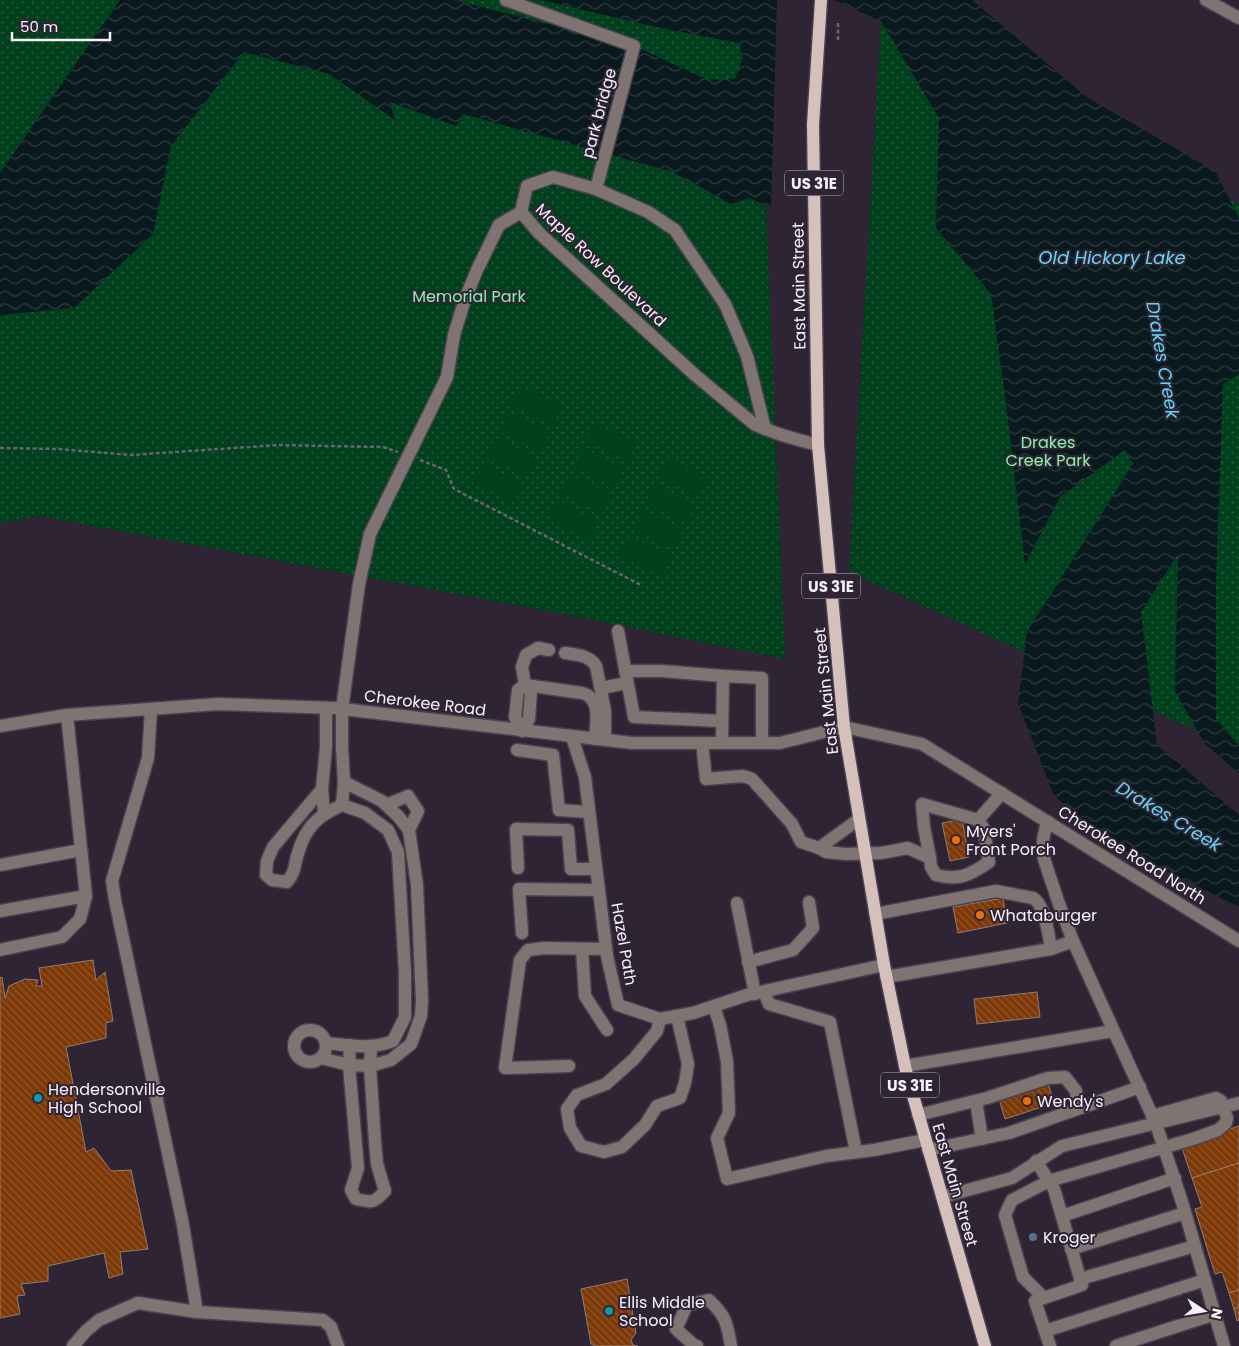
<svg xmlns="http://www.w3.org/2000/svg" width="1239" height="1346" font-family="Poppins,sans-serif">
<defs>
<pattern id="park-dots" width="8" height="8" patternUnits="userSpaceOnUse" patternTransform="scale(1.25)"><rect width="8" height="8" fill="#00401c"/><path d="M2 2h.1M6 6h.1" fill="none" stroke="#265c3e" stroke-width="1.8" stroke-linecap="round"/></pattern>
<pattern id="water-waves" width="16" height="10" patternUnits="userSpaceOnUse" patternTransform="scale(1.25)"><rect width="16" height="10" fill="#0a191d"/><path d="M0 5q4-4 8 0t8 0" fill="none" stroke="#2e3b3f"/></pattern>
<pattern id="building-back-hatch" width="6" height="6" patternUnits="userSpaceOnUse" patternTransform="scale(1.25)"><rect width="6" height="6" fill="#7c3806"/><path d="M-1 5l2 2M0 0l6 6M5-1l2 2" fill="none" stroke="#8f552b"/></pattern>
</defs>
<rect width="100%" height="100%" fill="#2e2434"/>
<g fill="url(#park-dots)">
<path d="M0,0h651l107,14 27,645 -221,-45 -525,-98 -39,7z"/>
<path d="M882,4l357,200v546l-390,-178z"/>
</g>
<g fill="#00401c">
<path d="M521,386l41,20 -9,19 -42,-20z"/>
<path d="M508,412l42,20 -10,20 -41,-21z"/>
<path d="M595,422l42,21 -9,19 -42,-21z"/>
<path d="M495,438l42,20 -9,19 -42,-20z"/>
<path d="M583,448l41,21 -9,19 -42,-21z"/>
<path d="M667,458l42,20 -9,20 -42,-21z"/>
<path d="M483,464l41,20 -9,19 -42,-20z"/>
<path d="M570,474l42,21 -10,19 -41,-21z"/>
<path d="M655,484l41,21 -9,19 -42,-21z"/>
<path d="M557,500l42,21 -9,19 -42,-21z"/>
<path d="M642,510l42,20 -10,20 -41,-21z"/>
<path d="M629,536l42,20 -9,20 -42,-21z"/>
</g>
<g fill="url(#water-waves)">
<path d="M120,0h334l180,46 74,34 27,-1 8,-21 -4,-15 -74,-14 -125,-29h237l-6,207 -22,-9 -18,6 -58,-32 -210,-58 -7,12 -66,-24 5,18 -66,-46 -85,-22 -73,94 -18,88 -79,74 -74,7v-142z"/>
<path d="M833,0h139l116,98 127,73 24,47v156l-16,10 -7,202v133l23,27v27l-35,-30 -29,-52 3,-137 -37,58 16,133 82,70v92l-124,-61 -61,-50 -36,-93 9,-71 106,-168 -8,-14 -65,47 -35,67 -18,-153 -16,-117 -55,-66 3,-110 -58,-97z"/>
</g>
<g fill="url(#building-back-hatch)" stroke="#937d72">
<path d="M962,819l7,38 -19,4 -8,-38z"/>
<path d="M1003,898l4,25 -49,10 -5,-26z"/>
<path d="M93,960l3,20 9,-8 8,49 -7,2v15l-40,9 20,105 8,-4 17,23 20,-1 17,79 -28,3 3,22 -14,4 -5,-25 -56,13v15l-27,3 4,11 -8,1 3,18 -20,4v-340l2,-1 3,21 4,-12 16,-7 13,1 -2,6h6l-3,-18z"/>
<path d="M1037,992l3,25 -63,7 -3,-25z"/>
<path d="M1048,1083l6,20 -49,16 -6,-20z"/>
<path d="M1239,1126v37l-47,15 -11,-33z"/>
<path d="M1239,1163v127l-10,3 -7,-21 -7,2 -20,-65 7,-2 -10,-29z"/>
<path d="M627,1279l9,54 -5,7 2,5 5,1h-42l-5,-2 -10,-55z"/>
<path d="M1239,1290v17l-5,2 -5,-16z"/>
<path d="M1239,1307v13l-2,1 -3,-12z"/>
</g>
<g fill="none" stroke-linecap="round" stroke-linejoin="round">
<defs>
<g id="minor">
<path d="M506,0l128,46 -38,143"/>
<path d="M1206,0l33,18"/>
<path d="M765,429l-18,-73 -22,-52 -50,-74 -27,-18 -52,-23 -43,-12 -26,9 -6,26 18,21 156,142 59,49c21,10 41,15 64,21"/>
<path d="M618,631l16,86 88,4"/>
<path d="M549,650l-11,-2 -12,7 -4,12 3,18 57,8c20,5 14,30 13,46"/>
<path d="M565,653c12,2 24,2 31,13l9,45v29"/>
<path d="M625,671h37l61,5"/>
<path d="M525,685l6,6 -2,28 -7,12 -7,-14 3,-27z"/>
<path d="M601,688l26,-5"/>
<path d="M151,709l-3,49 -36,123 3,19 68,325 14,87"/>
<path d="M0,726l67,-11 151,-11 116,4 298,35h148l64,-16 78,17 317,197"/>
<path d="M572,737l13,40 22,179 11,49 42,14 33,-6 54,-18 137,-30"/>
<path d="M702,743l4,36 37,-3 9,3 40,45 9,18 18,6"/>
<path d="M722,743l1,-67 39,2v65"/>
<path d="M517,750l36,5 6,55 30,2"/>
<path d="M344,782l38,19 16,15 11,14 8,55 5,116 -1,15 -10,28 -20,16 -21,6 -21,-1 9,103 -7,22 5,9c16,4 18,4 29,-8l-8,-27 -2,-22 -5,-76 1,-19"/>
<path d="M322,789l-49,58 -6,14 -1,14 6,5 15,2c9,-11 7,-17 11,-29 8,-27 20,-37 44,-48"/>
<path d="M342,805l2,-23 -2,-35v-38l17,-125 11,-50 77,-157 7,-42 11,-36 12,-29 22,-45 22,-13"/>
<path d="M386,805l22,-9 10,15 -9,19"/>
<path d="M324,813l-2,-24 4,-42v-39"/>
<path d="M859,819l-40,29 7,4 20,2 35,-1 27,-5 22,10 1,9 5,8c23,6 34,0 53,-13l-5,-33 -6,-9 24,-27"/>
<path d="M1047,821l-4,19 1,19 14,42 15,40 83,183 26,78 42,144"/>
<path d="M930,858l-6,-31 -2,-23 56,16"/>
<path d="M0,865l81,-15"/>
<path d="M518,868l-2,-39 52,1 3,39h25"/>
<path d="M737,903l18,91"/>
<path d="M0,911l86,-15"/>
<path d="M875,914l121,-23 37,7c12,7 16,38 18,51"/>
<path d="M522,933l-3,-44 80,1"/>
<path d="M582,949l3,47 22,34"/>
<path d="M0,950l62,-13 18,-18 6,-23 -19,-181"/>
<path d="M748,962l45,-12 20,-22 -4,-26"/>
<path d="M886,977l165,-28 22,-8"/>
<path d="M764,992l5,12 61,18 26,130"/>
<path d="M714,1007l6,18 7,36 2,52 -12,25 10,41 99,-23 48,-6 51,-10"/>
<path d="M660,1019l-3,12 -23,28 -28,25 -29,11 -10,14 3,19 11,18 23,6 18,-5 23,-22 12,-19 23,-8 5,-15 3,-19 -11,-48"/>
<circle cx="310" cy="1046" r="16"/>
<path d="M326,1043c22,2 45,7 67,-2l12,-24v-44l-7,-121 -10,-22 -23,-17 -23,-8"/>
<path d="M321,1058l28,7 1,-20"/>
<path d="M569,1066l-64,2 15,-108 8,-10 16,-2 62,1"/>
<path d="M905,1066l208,-35"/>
<path d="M976,1101l6,38"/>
<path d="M918,1115l69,-17 61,-20 17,-1 11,14 2,17"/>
<path d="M928,1150l81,-17 131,-46"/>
<path d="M1036,1161l18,28 28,96 -47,16 15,45"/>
<path d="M942,1197l70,-19 50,-32 177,-43"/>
<path d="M1062,1216l113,-38"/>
<path d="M1071,1249l114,-36"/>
<path d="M1080,1279l115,-33"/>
<path d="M1044,1298l-21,-21 -18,-62 7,-15 37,-19 144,-42 25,-9 8,-7 1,-5 -6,-17 -5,-3 -64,18"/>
<path d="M1045,1331l160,-51"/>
<path d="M73,1346l13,-15 13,-11 39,-17 59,9 126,8 8,7 7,19"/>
<path d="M697,1346l-3,-1 -18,-16 11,-24 22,-5c17,16 18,23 22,46"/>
<path d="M1116,1346l99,-32"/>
</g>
<path id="major" d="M821,0l-8,125 5,320 26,282 40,238 22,106 79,275"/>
</defs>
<use href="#minor" stroke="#4a4150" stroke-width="15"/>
<use href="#major" stroke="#4a4150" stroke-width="15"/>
<g stroke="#6b6170" stroke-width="2.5" stroke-dasharray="4 2.5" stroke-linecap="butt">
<path d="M838,40v-17"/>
<path d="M0,448l58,1 73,6 147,-10 105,2 15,5"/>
<path d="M420,460l26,10 8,19 187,96"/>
</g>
<use href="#minor" stroke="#7f7472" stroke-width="12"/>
<use href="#major" stroke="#d6c0bb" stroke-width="12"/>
</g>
<g fill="#e8710a" stroke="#2e2434" stroke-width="2">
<circle cx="956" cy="840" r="5"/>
<circle cx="980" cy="915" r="5"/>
<circle cx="1027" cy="1101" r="5"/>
</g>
<g fill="#0f9aa8" stroke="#2e2434" stroke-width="2">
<circle cx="38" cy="1098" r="5"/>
<circle cx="609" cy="1311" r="5"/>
</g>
<circle fill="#5c6f8a" stroke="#2e2434" stroke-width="2" cx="1033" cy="1237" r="5"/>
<g text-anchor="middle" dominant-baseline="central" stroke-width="4" stroke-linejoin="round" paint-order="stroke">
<g fill="#2e2434" stroke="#bbb3bf" stroke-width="1">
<rect x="785" y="170.5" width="58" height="25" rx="4"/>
<rect x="802" y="573.5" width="58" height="25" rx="4"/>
<rect x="881" y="1072.5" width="58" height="25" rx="4"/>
</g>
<g font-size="15" font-weight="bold" fill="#f7f0fa">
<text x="814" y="183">US 31E</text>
<text x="831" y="586">US 31E</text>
<text x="910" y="1085">US 31E</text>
</g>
<g font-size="16" fill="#f7f0fa" stroke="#2e2434">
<text transform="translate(599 113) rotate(-75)">park bridge</text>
<text transform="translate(601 265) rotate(43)">Maple Row Boulevard</text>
<text transform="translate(799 286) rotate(-91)">East Main Street</text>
<text transform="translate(826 691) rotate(-96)">East Main Street</text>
<text transform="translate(425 703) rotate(7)">Cherokee Road</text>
<text transform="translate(1132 855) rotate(32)">Cherokee Road North</text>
<text transform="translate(624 944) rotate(80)">Hazel Path</text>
<text transform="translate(955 1185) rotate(74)">East Main Street</text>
</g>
<g font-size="16" fill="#89f1a9" stroke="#2e2434">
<text x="469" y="296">Memorial Park</text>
<text x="1048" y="442">Drakes<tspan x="1048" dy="18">Creek Park</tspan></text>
</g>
<g font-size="16" fill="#f7f0fa" stroke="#2e2434" text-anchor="start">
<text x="966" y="831">Myers'<tspan x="966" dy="18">Front Porch</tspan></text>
<text x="990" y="915">Whataburger</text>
<text x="48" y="1089">Hendersonville<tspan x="48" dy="18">High School</tspan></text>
<text x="1037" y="1101">Wendy's</text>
<text x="1043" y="1237">Kroger</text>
<text x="619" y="1302">Ellis Middle<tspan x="619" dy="18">School</tspan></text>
</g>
<g font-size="18" font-style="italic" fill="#64d6f5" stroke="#2e2434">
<text x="1112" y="257">Old Hickory Lake</text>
<text transform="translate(1163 360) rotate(80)">Drakes Creek</text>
<text transform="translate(1169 816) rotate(31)">Drakes Creek</text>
</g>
</g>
<g transform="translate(1204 1311) rotate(102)" stroke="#2e2434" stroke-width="4" paint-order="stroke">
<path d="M0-4L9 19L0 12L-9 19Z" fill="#f7f0fa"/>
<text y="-8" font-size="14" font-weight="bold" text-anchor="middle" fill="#f7f0fa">N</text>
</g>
<path d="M12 32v8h98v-8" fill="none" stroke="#f7f0fa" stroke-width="2.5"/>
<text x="20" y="32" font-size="15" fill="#f7f0fa" stroke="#2e2434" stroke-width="4" paint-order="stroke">50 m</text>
</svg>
